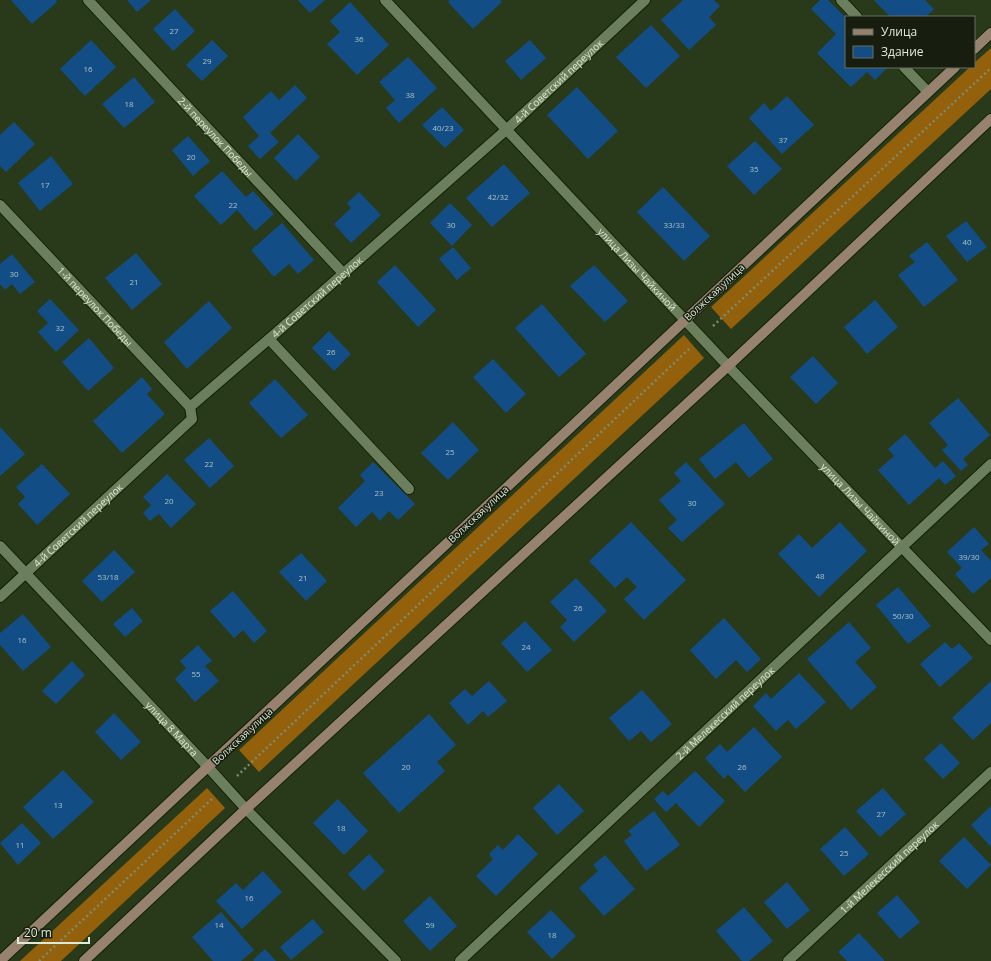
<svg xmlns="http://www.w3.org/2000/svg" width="991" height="961" font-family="'Open Sans',sans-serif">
<rect width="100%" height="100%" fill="#293a1a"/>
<g fill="#93600b">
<path d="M991,48v41l-260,240 -20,-22 259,-240h4v-4z"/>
<path d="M684,335l20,23 -445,414 -20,-22z"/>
<path d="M207,788l18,20 -164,153h-41z"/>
</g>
<g fill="#134d86">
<path d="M11,0h45l1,2 -25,22z"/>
<path d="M127,0h24l-14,12z"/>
<path d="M298,0h27l-15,13z"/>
<path d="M450,0h50l2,2 -29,27 -25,-27z"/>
<path d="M683,0h31l6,6 -11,11 7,8 -27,25 -28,-30z"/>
<path d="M820,0h8l18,18v49h42l-13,13 -8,-8 -16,15 -34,-34 19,-19 -25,-25z"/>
<path d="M874,0h51l9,9 -8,8h-36z"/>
<path d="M350,2l39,43 -32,30 -30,-31 13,-12 -10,-11z"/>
<path d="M175,9l20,22 -22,20 -20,-22z"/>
<path d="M651,25l29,31 -34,32 -30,-31z"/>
<path d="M91,40l25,27 -31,29 -25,-27z"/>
<path d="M212,40l16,16 -26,25 -16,-16z"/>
<path d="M530,40l16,18 -25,22 -16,-19z"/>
<path d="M408,57l29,31 -38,35 -13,-15 9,-8 -16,-18z"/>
<path d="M134,77l21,25 -31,26 -22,-24z"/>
<path d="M295,85l12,13 -37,35 9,9 -19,17 -12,-13 11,-10 -16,-19 28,-26 8,9z"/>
<path d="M577,87l41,44 -30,28 -41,-44z"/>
<path d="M787,96l27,29 -32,29 -33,-36 15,-15 7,8z"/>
<path d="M442,107l22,23 -19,18 -23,-23z"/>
<path d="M14,122l21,22 -29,28 -6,-6v-31z"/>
<path d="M298,134l22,23 -24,24 -22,-23z"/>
<path d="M188,136l22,25 -17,15 -21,-26z"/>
<path d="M755,141l27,28 -28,26 -27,-29z"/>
<path d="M51,156l22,28 -33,27 -22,-28z"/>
<path d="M504,164l26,29 -38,34 -26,-29z"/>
<path d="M222,171l24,26 7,-6 21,23 -19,17 -18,-21 -16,15 -27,-29z"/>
<path d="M663,187l47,49 -26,25 -47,-49z"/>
<path d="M359,192l22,23 -30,28 -17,-19 17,-16 -4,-5z"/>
<path d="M450,203l22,22 -20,21 -22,-23z"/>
<path d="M966,221l21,26 -20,15 -21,-26z"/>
<path d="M282,223l32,37 -16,14 -9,-10 -15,13 -23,-27z"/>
<path d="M927,242l31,38 -34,27 -26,-32 17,-13 -6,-6z"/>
<path d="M453,247l18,21 -14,12 -18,-21z"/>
<path d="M136,253l26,31 -30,26 -27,-32z"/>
<path d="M12,254l23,28 -15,12 -8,-10 -7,6 -5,-6v-20z"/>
<path d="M395,265l41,45 -18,17 -41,-45z"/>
<path d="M594,265l34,36 -23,21 -35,-36z"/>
<path d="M50,299l29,31 -23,22 -18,-20 10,-9 -11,-12z"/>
<path d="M875,300l23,27 -31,27 -23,-27z"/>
<path d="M209,301l23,27 -45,41 -23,-27z"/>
<path d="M542,304l44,50 -27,23 -44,-49z"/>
<path d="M329,331l22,23 -17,17 -22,-23z"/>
<path d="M89,338l25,30 -26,23 -26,-29z"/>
<path d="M813,356l25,27 -22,21 -26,-27z"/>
<path d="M493,359l33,35 -20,19 -33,-36z"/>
<path d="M142,377l10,12 -5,5 18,20 -43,39 -29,-32z"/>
<path d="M275,379l33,36 -27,23 -32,-35z"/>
<path d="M958,398l32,37 -27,24 5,6 -7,6 -19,-21 6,-5 -19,-22z"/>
<path d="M453,422l26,28 -31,30 -27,-27z"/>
<path d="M744,423l29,36 -24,19 -13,-16 -21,17 -16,-20z"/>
<path d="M0,427l25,27 -25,22z"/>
<path d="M905,434l30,34 8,-7 13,15 -11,9 -6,-7 -30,27 -31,-35 16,-14 -6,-7z"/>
<path d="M209,438l25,28 -24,22 -26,-28z"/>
<path d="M373,462l42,42 -17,16 -9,-9 -9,10 -8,-9 -16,15 -18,-19 27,-27 -5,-6z"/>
<path d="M686,462l39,42 -43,38 -14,-14 9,-8 -18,-20 22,-19 -7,-8z"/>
<path d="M42,464l28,30 -33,31 -19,-21 7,-7 -9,-10z"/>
<path d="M167,474l29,30 -25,24 -12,-14 -9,7 -7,-8 8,-8 -8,-8z"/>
<path d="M631,522l55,58 -42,40 -20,-21 13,-12 -10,-10 -12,11 -26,-27z"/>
<path d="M840,522l27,29 -48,46 -41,-43 21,-20 13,14z"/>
<path d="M974,527l15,17 -8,6 10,11v17l-18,16 -18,-20 7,-6 -15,-16z"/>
<path d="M114,550l21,22 -33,30 -20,-21z"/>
<path d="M301,553l26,28 -21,20 -27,-29z"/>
<path d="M576,578l31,33 -33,31 -14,-15 7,-7 -17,-18z"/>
<path d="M898,587l33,39 -23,18 -32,-39z"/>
<path d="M233,591l34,40 -13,12 -11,-13 -9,8 -24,-27z"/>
<path d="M132,608l11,13 -18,16 -12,-13z"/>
<path d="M23,614l28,33 -28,24 -23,-26v-12z"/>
<path d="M724,618l37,41 -14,13 -11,-12 -20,19 -26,-29z"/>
<path d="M525,621l27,29 -25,22 -26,-29z"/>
<path d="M849,622l22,26 -16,14 22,25 -26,23 -44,-51z"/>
<path d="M945,642l7,7 7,-6 14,15 -33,29 -20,-23z"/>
<path d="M198,645l14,16 -7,5 14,15 -24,21 -20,-23 11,-11 -6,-7z"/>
<path d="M72,661l13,14 -29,29 -14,-13z"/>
<path d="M799,673l27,29 -30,27 -8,-9 -12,11 -23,-25 13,-13 5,6z"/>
<path d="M489,681l18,20 -19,16 -5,-6 -15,14 -19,-22 16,-14 7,7z"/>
<path d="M991,681v42l-18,17 -21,-22z"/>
<path d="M642,690l30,34 -21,18 -10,-11 -12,10 -20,-23z"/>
<path d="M114,713l27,29 -20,18 -26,-28z"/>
<path d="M429,714l27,31 -19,17 8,9 -46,42 -36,-40z"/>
<path d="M754,727l28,30 -37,35 -17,-18 -4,5 -19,-21 15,-14 7,8z"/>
<path d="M941,743l19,20 -17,16 -19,-20z"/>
<path d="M63,770l31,32 -41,37 -30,-32z"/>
<path d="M695,771l30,30 -26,26 -23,-24 -10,9 -12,-13 9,-8 5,5z"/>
<path d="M559,784l25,27 -27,24 -24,-27z"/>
<path d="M883,788l23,26 -26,23 -24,-26z"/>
<path d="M338,799l30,32 -24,24 -31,-32z"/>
<path d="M991,806v41l-20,-22z"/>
<path d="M654,811l26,34 -34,26 -22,-30 8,-6 -4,-4z"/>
<path d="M22,823l19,20 -23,22 -18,-22z"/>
<path d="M845,827l24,27 -25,22 -24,-27z"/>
<path d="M518,834l20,20 -42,42 -20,-20 17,-17 -4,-5 9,-9 5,5z"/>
<path d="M964,837l27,28 -24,24 -28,-28z"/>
<path d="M369,854l16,17 -21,20 -16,-17z"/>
<path d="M605,855l30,34 -31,27 -25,-28 19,-17 -5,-6z"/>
<path d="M263,871l19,21 -40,37 -26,-28 20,-18 7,7z"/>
<path d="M787,882l23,28 -23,19 -23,-27z"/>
<path d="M897,895l23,27 -20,17 -23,-26z"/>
<path d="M430,896l27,30 -27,25 -27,-30z"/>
<path d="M744,907l29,34 -24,20h-7l-26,-30z"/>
<path d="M551,910l25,26 -24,23 -25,-27z"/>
<path d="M221,912l33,38 -13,11h-28l-21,-24z"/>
<path d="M313,919l11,13 -33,28 -11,-13z"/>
<path d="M859,933l25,27v1h-37l-9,-9z"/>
<path d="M265,949l11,12h-22l-1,-1z"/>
</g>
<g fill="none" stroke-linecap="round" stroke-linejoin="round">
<defs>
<path id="service" d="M269,339l140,150"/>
<g id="minor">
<path id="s1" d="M88,0l255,273"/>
<path id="s2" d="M385,0l343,366 263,274"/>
<path d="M841,0l16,17"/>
<path d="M904,67l24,25"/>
<path id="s3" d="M0,205l190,202"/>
<path id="s4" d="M0,546l208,221 38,42 150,152"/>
<path id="s5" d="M0,597l192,-178 -2,-12 79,-68 237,-209 139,-130"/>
<path id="s6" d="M460,961l442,-414 89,-83"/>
<path id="s7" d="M788,961l203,-189"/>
</g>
<g id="secondary">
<path d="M974,49l17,-16"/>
<path d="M0,961c320,-297 636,-596 955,-894"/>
<path d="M84,961l162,-152 482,-443 263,-247"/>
</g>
</defs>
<use href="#service" stroke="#112003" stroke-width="12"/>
<use href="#minor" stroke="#112003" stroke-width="12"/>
<use href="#secondary" stroke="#112003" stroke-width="12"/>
<g stroke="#7e8c72" stroke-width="2.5" stroke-dasharray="2 3" stroke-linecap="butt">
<path d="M713,326l278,-258"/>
<path d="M237,776l452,-427"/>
<path d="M39,961l174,-163"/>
</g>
<use href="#service" stroke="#6c7f5d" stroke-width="10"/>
<use href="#minor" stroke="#6c7f5d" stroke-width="10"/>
<use href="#secondary" stroke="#96826e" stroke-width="10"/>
</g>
<g text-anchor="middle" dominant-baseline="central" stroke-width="3" stroke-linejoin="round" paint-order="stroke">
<g font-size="8" fill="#abc2c2">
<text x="174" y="30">27</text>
<text x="359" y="38">36</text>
<text x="207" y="60">29</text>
<text x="88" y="68">16</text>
<text x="410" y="94">38</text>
<text x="129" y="103">18</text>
<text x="443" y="127">40/23</text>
<text x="783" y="139">37</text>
<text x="191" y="156">20</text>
<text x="754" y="168">35</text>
<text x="45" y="184">17</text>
<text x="498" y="196">42/32</text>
<text x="233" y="204">22</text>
<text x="451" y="224">30</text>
<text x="674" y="224">33/33</text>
<text x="967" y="241">40</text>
<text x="14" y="273">30</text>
<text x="134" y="281">21</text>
<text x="60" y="327">32</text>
<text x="331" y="351">26</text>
<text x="450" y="451">25</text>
<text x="209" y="463">22</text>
<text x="379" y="492">23</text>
<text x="169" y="500">20</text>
<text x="692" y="502">30</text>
<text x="969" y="556">39/30</text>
<text x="820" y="575">48</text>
<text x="108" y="576">53/18</text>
<text x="303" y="577">21</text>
<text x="578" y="607">26</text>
<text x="903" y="615">50/30</text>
<text x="22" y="639">16</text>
<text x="526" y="646">24</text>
<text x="196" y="673">55</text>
<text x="406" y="766">20</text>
<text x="742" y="766">26</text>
<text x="58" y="804">13</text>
<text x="881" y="813">27</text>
<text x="341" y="827">18</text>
<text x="20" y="844">11</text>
<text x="844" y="852">25</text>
<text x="249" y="897">16</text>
<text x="219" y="924">14</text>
<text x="430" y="924">59</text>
<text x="552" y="934">18</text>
</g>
<g font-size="10" fill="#dee9d6" stroke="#171e10">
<text stroke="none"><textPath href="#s5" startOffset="766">4-й Советский переулок</textPath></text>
<text stroke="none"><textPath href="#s1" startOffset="187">2-й переулок Победы</textPath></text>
<text stroke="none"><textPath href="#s2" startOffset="369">улица Лизы Чайкиной</textPath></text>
<text transform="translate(714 292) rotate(-43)">Волжская улица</text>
<text stroke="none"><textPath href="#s5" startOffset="442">4-й Советский переулок</textPath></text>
<text stroke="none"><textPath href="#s3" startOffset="139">1-й переулок Победы</textPath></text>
<text stroke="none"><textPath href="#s2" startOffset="693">улица Лизы Чайкиной</textPath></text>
<text transform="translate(478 514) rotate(-43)">Волжская улица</text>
<text stroke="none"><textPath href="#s5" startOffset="106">4-й Советский переулок</textPath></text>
<text stroke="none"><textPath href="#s6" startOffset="363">2-й Мелекесский переулок</textPath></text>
<text stroke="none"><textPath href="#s4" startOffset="251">улица 8 Марта</textPath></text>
<text transform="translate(242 736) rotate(-43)">Волжская улица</text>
<text stroke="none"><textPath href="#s7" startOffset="138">1-й Мелекесский переулок</textPath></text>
</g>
</g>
<rect x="845" y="16" width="130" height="52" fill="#171e10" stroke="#676f5f"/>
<rect x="853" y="29" width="20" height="6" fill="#96826e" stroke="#676f5f"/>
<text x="881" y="36" font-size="12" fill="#dee9d6">Улица</text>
<rect x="853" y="46" width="20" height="12" fill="#134d86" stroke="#676f5f"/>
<text x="881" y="56" font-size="12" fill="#dee9d6">Здание</text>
<path d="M18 937v6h71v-6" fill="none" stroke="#dee9d6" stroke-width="2"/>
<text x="24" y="937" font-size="12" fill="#dee9d6" stroke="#171e10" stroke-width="3" paint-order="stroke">20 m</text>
</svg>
